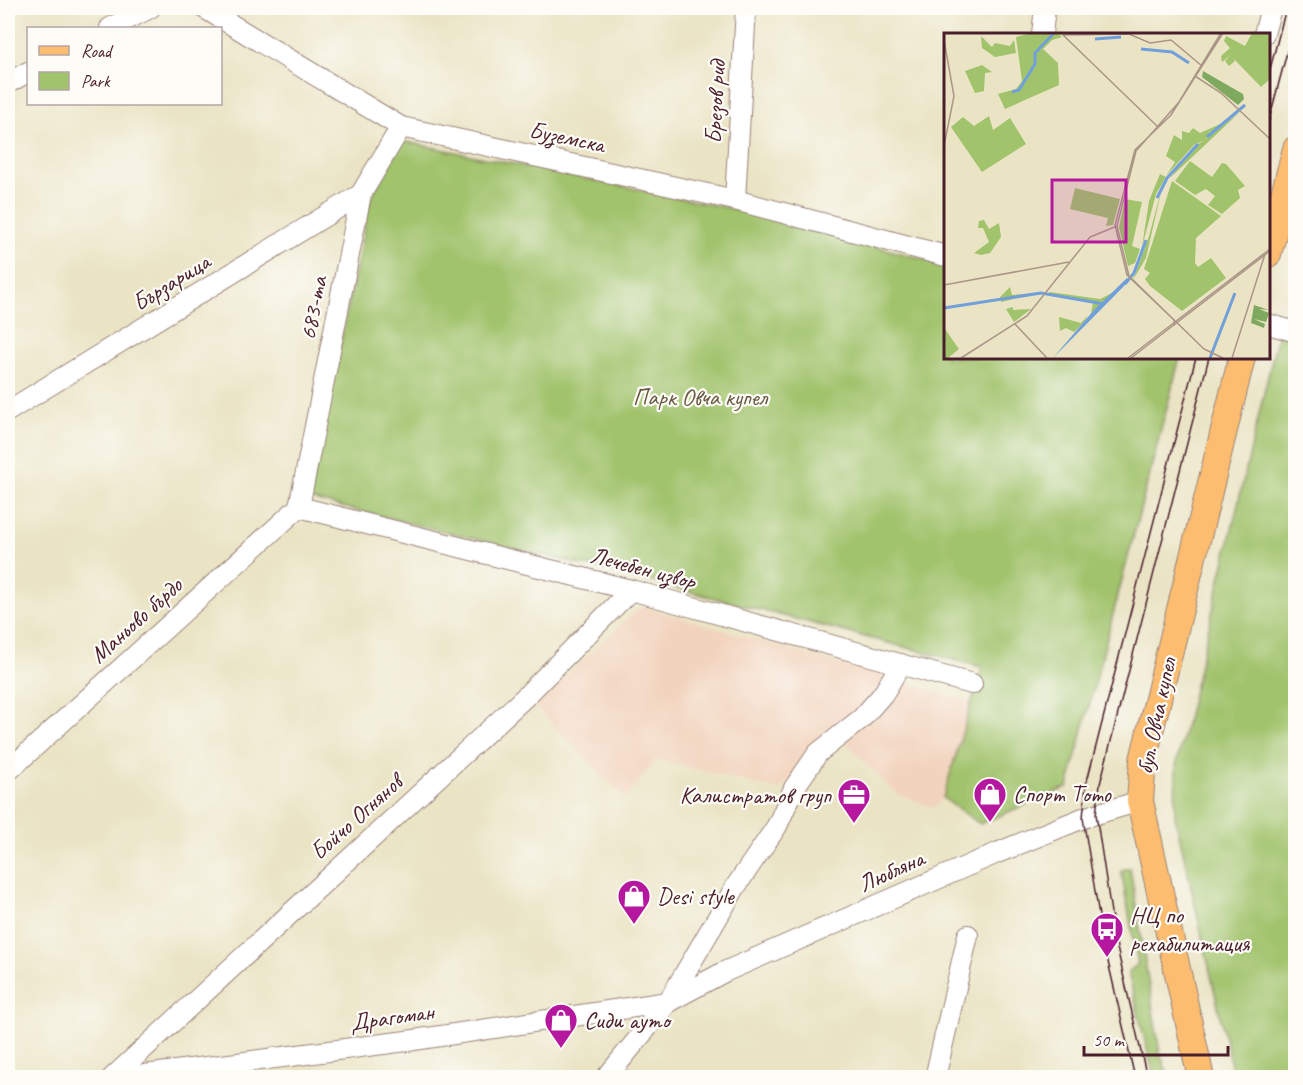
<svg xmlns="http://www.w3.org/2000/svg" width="1303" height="1085" font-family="Caveat,sans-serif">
<rect width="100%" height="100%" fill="#fdfcf7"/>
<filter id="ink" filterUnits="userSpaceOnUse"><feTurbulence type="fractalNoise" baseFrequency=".0167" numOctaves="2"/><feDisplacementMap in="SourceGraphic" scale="12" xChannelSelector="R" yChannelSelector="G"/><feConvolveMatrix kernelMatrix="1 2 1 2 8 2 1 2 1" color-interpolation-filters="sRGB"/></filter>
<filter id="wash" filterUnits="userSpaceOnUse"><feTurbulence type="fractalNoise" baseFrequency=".008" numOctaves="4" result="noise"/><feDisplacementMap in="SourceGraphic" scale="24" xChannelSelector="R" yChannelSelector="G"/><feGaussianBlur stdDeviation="1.35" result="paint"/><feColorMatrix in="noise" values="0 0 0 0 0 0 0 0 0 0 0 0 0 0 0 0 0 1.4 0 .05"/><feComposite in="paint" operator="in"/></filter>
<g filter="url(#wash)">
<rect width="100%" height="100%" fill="#eae4c5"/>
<path fill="#f2d4be" d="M641,606l330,96 -28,96 -9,10 -38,-14 -54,-55 -63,51 -123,-31 -30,40 -92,-94z"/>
<g fill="#a1c36c" stroke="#76714c" stroke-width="1.5">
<path d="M402,141l336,69 208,55v92h234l-112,430 -88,37 -37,-26 39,-131 -345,-89 -328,-79 61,-300z"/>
<path d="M1278,334l18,5 -1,738 -61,1 -59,-262 1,-50z"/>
<path d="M1130,868l30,186 9,23h-15l-26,-105 10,-8 -17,-94z"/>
</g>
</g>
<g filter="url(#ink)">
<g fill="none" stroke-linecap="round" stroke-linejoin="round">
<defs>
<g id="minor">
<path d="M204,8l197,119 334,73 211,56"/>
<path d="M110,28l40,-20"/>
<path d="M1042,34l3,-26"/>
<path d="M1264,34l7,-26"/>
<path d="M8,83l20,-11"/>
<path d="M735,200l11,-192"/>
<path d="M1268,324l28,8"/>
<path d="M8,411l353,-217"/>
<path d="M299,507l332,83 341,94"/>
<path d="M299,507l62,-313 40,-67"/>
<path d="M8,771l291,-264"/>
<path d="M112,1078l412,-380 107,-108"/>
<path d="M121,1078l293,-38 254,-38 68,-116 41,-60 17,-38 24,-35 44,-35 21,-24 18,-30"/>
<path d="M606,1078l62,-76 56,-30 273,-119 86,-35 57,-17"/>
<path d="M935,1078l33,-143"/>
</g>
<g id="major">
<path d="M1268,254l28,-105"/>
<path d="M1201,1078l-61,-277 3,-41 99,-403"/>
</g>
</defs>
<use href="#minor" stroke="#9a8278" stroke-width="22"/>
<use href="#major" stroke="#9a8278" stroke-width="28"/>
<use href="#minor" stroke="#fff" stroke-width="20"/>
<use href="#major" stroke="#fcbd6f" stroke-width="26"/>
<g stroke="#4a1f2b" stroke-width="1.5">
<path d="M1268,77l18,-69"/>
<path d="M1268,124l28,-106"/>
<path d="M1135,1078l-32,-138 -20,-122 3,-33 110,-428"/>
<path d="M1147,1078l-32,-139 -19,-125 4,-30 109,-427"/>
</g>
</g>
</g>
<defs>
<symbol id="shop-pin" viewBox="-11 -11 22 30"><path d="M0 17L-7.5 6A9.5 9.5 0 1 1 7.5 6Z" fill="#b5179e" stroke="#fdfcf7"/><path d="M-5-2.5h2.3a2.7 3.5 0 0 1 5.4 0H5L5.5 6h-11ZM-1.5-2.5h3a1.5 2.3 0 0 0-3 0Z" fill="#fff"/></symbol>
<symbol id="office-pin" viewBox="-11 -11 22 30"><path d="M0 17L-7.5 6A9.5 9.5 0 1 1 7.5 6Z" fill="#b5179e" stroke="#fdfcf7"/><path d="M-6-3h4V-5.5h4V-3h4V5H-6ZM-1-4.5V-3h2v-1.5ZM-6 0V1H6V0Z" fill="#fff"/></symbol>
<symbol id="bus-pin" viewBox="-11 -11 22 30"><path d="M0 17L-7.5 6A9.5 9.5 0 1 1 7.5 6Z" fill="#b5179e" stroke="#fdfcf7"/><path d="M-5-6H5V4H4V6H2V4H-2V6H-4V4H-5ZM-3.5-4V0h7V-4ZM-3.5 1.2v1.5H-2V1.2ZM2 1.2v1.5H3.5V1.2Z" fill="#fff"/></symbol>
</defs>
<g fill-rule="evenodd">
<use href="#shop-pin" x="971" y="775" width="38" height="52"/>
<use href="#office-pin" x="835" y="776" width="38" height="52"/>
<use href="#shop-pin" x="615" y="877" width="38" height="52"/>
<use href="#bus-pin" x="1088" y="910" width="38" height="52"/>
<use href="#shop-pin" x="542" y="1001" width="38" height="52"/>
</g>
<g text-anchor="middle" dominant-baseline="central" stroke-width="4.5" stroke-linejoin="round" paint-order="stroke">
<g font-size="24" fill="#4a1f2b" stroke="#fdfcf7">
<text transform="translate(715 102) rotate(-87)">Брезов рид</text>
<text transform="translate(567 137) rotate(12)">Буземска</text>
<text transform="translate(171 282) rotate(-32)">Бързарица</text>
<text transform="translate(313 308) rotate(-79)">683-та</text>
<text transform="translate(643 568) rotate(15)">Лечебен извор</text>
<text transform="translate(136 620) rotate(-42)">Маньово бърдо</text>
<text transform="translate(1156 716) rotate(-78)">бул. Овча купел</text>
<text transform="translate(356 817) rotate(-42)">Бойчо Огнянов</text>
<text transform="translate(891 871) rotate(-24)">Любляна</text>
<text transform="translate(392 1017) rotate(-8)">Драгоман</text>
</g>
<g font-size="24" fill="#685842" stroke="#fdfcf7">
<text x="700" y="397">Парк Овча купел</text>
</g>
<g font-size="24" fill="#4a1f2b" stroke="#fdfcf7" text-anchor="start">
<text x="1013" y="794">Спорт Тото</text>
<text x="831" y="795" text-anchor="end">Калистратов груп</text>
<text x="657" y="896">Desi style</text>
<text x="1130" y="915">НЦ по<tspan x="1130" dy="28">рехабилитация</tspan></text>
<text x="584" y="1020">Сиди ауто</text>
</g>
</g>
<g transform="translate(944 33)">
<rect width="326" height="326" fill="#eae4c5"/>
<path d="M88,0h26l4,4 -10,3 -9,9 15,14 1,22 -54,24 -7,-15 18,-5 6,-8 -6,-44zM308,0h17v47l-8,7 -29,-30 3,4 -6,5 -4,-5 6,-6 -9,7 -1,-6 9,-8 -6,-7 2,-5 19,10zM37,3l11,11 3,-4 15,3 4,-6 2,13 -21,4 -13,-9zM38,32l10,7 -7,1 -1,18 -9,2 -10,-22zM294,77l-9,9 -10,8 -9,5 -4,7 34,-27 -70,66 23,-31 12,-7 -11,5 -28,31 9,-14 -9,-6 8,-21 8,5v-9l7,2 4,-5 7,5 27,-12zM45,83l4,14 17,-12 16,26 -44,28 -31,-45 12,-10 11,9zM246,128l22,16 10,-14 4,1 19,22 -7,4 2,8 -18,16 -14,-9 7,-9 -9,-7 -11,6 -20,-14zM216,141l6,3 -10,17 -14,53 7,-46zM228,148l49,35 -25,22 -1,25 3,4 13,-9 15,20 -44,33 -32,-25 -5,-7 5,-6 -6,-4zM131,155l45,11 -7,26 -7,1 2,-8 -38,-9zM218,155l-16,70 -13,22 16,-44zM181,166l17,3 -10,44 8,3 -5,14 -7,3 -9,-39zM40,187l5,9 10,-6 2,14 -11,16 -9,2 -7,-2 15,-11 -6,-14h-5l1,-7zM66,254l2,8 32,-3 -43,10 -1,-5zM106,259l50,7 14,-7 -23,21 2,-10 -46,-9zM69,274v3l18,-1 -17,13 -8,-13zM144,282l-4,7 -10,10 -8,-4 -6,3 -1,-14 22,6zM1,296l14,20 -11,9h-4z" fill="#a1c36c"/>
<path d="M259,38l40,23 1,5 -6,6 -36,-28zM310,272l15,5 -10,-1 10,4 -3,9 -12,-3 11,5 -1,4 -13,-5z" fill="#80a960"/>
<path d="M183,245l2,3 -76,77 41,-48z" fill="#709fd9"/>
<path fill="none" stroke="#709fd9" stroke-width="3" d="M151,6l26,-2M197,16l31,3 17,11M68,59l7,-2 16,-26v-11l19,-20M263,104l38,-32M213,165l10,-20 31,-34M181,251l9,-11 12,-33M0,275l97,-15 63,11M266,325l25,-65"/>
<path fill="none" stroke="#aa9587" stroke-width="1.5" d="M117,0l96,93M120,2l65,-1 21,9 21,-3 31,26M0,7l10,56 -10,50M251,43l26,17 49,46M0,252l125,-23M71,291l32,34M230,293v-6l-47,-45 -12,-50 20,-75 36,-35 52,-82M260,316l-75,-73 -12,-50 19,-75 43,-49 42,-69M260,316l19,9M17,325l66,-42 63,-79 27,-11M184,325l142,-109M187,325l139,-107M288,325l33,-104"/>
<path fill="#b5179e" fill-opacity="0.15" stroke="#b5179e" stroke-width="3" d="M108,147h74v62h-74z"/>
<rect width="326" height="326" fill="none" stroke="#4a1f2b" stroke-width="3"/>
</g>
<rect width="1303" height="1085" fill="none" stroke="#fdfcf7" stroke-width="30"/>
<rect x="27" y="27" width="195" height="78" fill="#fdfcf7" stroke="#b5a4a5" stroke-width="1.5"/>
<rect x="39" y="46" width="30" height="9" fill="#fcbd6f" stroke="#b5a4a5" stroke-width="1.5"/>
<text x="81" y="57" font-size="18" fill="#4a1f2b">Road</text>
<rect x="39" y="72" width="30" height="18" fill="#a1c36c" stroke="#b5a4a5" stroke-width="1.5"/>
<text x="81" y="87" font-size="18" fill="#4a1f2b">Park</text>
<path d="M1084 1046v9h144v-9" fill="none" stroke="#4a1f2b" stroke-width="3"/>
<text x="1093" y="1046" font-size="18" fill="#4a1f2b" stroke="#fdfcf7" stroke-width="4.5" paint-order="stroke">50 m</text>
</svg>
